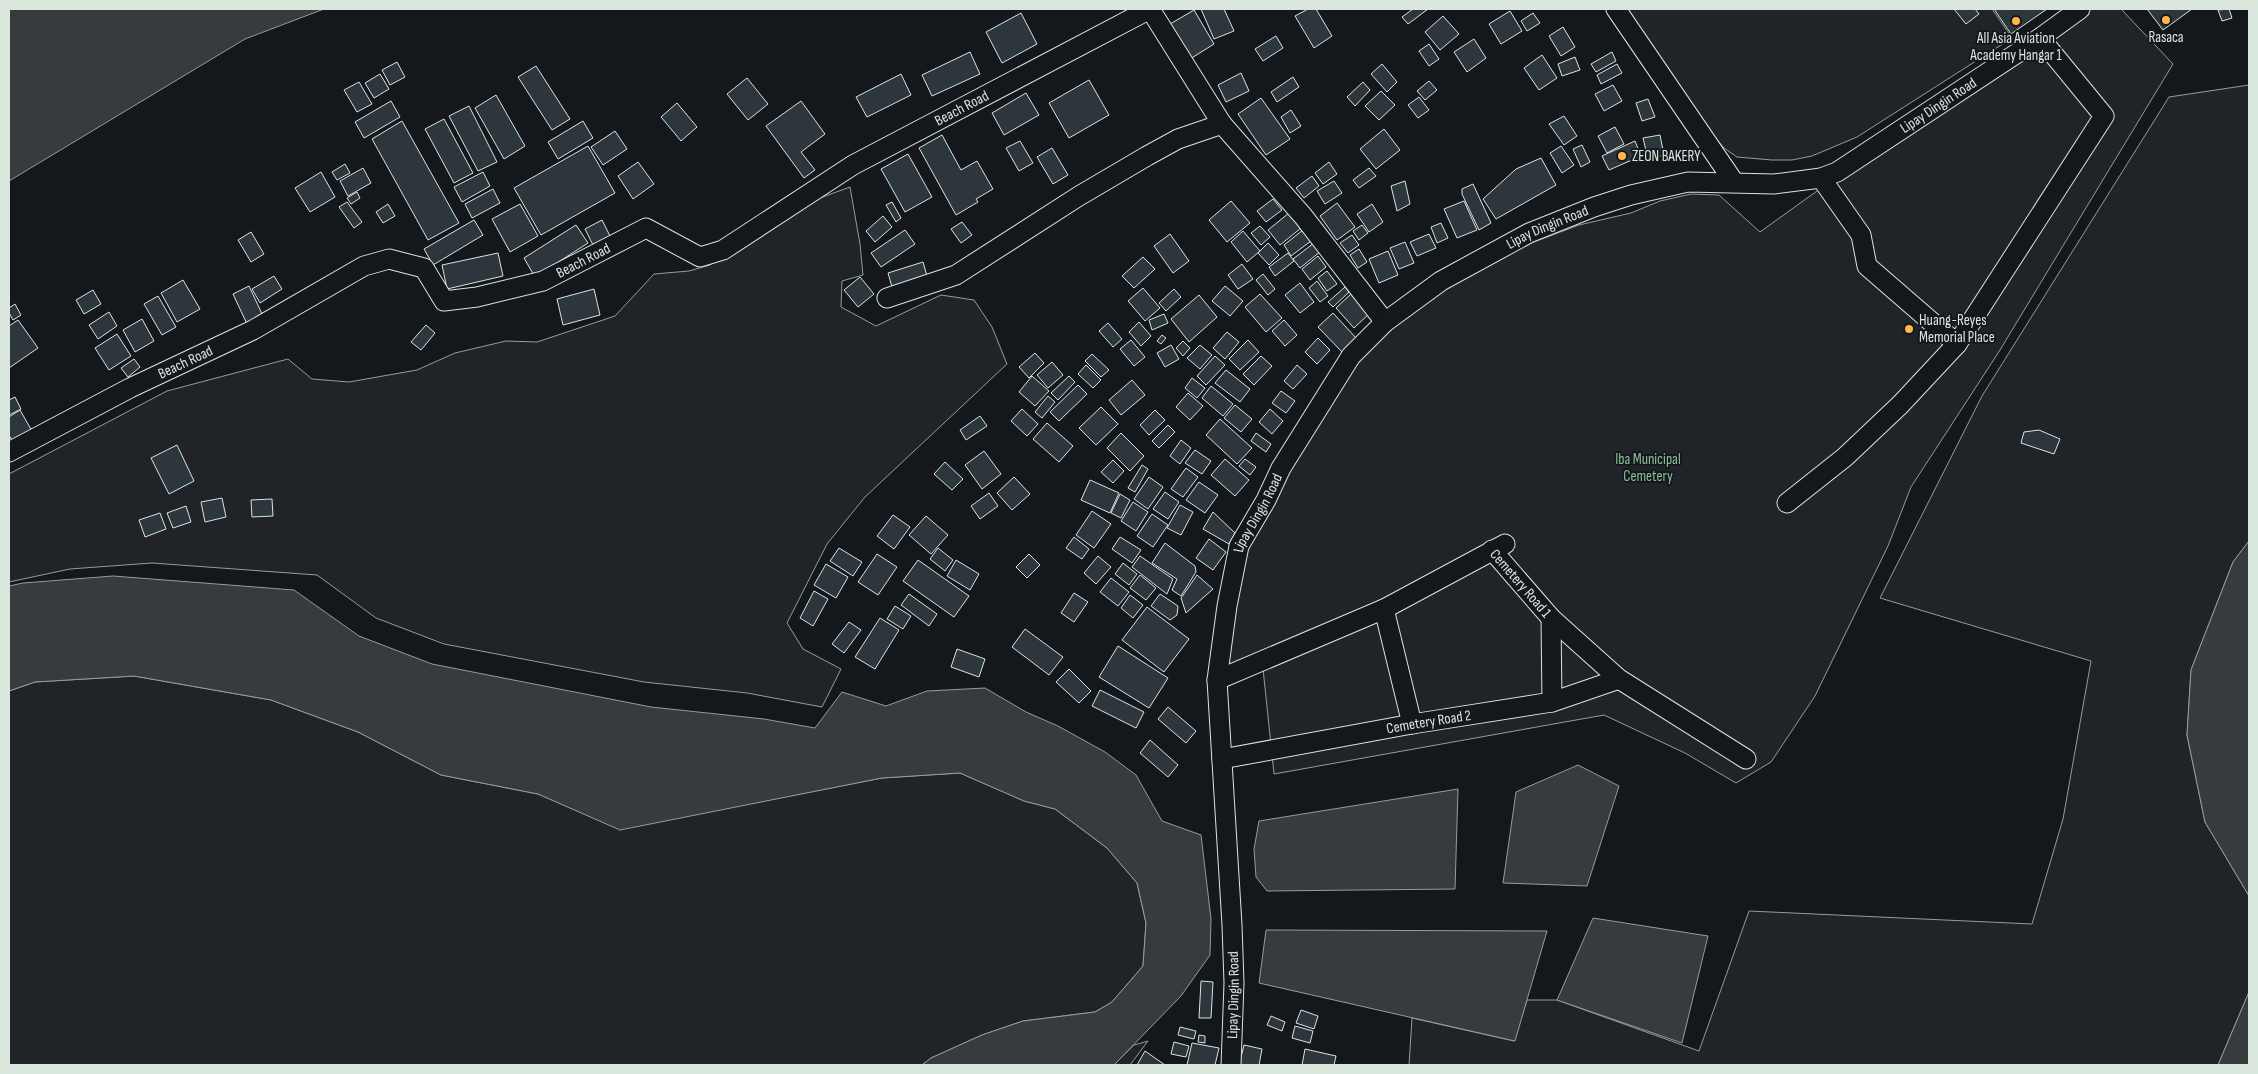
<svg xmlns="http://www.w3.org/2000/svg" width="2258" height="1074" font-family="'Sofia Sans Condensed',sans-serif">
<rect width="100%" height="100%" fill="#14181c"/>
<g fill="#202428" stroke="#939e99">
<path d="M1625,9h367l20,29 -155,99 -45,19 -20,4h-20l-35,-3 -13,-9 -16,-19z"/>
<path d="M2087,9h34l52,55 -173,286 -89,137 -23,59 -73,150 -44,66 -35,21 -51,-30 -81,-38 -330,59 -12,-115 -37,15 21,-131 110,-186 88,-73 79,-38 56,-21 52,-12 29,-12 31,-7 28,1 41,37 57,-41z"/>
<path d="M2249,85v456l-16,21 -42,108 -4,65 18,87 44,74v96l-31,73h-809l3,-47 102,23 13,-41h30l142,51 50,-140 283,13 31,-105 28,-158 -211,-63 102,-202 187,-299z"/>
<path d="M850,187l10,57 3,31 -21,6 -1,26 35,19 65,-31 33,5 18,27 15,37 -142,133 -38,47 -40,79 16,26 38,20 -19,38 -75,-14 -103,-11 -200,-38 -68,-26 -59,-43 -165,-12 -82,6 -61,13v-108l158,-83 121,-32 24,20 37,3 68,-12 38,-17 51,-12 31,1 78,-26 39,-42 35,-3 21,-6 88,-59z"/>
<path d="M134,676l137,24 87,32 83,43 97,19 82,35 262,-51 78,-5 64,28 31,8 52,39 30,35 9,40 -3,43 -31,36 -17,10 -72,9 -41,14 -51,23 -9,7h-913v-374l26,-9z"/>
<path d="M1148,1041l-18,24h-16l20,-20z"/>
</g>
<g fill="#363b3e" stroke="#939e99">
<path d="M9,9h315l-79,30 -236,142z"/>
<path d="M2249,541v355l-44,-74 -18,-87 4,-65 42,-108z"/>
<path d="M113,576l181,14 65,46 73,28 219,43 113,12 51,9 27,-36 44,14 41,-15 58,-3 41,24 32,14 47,26 31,23 26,46 39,14 10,84 -1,36 -29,41 -67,69h-192l9,-7 51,-23 41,-14 72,-9 17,-10 31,-36 3,-43 -9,-40 -30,-35 -52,-39 -31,-8 -64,-28 -78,5 -262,52 -82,-36 -97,-19 -83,-43 -87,-32 -137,-24 -99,6 -26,9v-105l14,-3z"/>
<path d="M1578,765l41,21 -32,100 -84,-3 13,-91z"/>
<path d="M1458,789l-3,100 -188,2 -11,-14 -2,-28 5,-28z"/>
<path d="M1593,918l115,18 -26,107 -125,-43z"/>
<path d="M1266,930l281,1 -32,110 -256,-58z"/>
<path d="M2249,992v73h-31z"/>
</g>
<g fill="#2c363c" stroke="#d8e6dc">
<path d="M1201,9h23l10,22 -20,8z"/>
<path d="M1308,9h8l16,27 -18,12 -19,-32z"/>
<path d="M1413,9h15l-20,15 -6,-7z"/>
<path d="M1954,9h21l4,5 -13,10z"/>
<path d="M1994,9h53l-36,25z"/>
<path d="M2147,9h45l-29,21z"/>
<path d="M2229,9l3,9 -10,3 -4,-11z"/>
<path d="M1194,10l20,34 -24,15 -20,-35z"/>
<path d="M1510,11l12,20 -21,13 -12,-20z"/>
<path d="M1021,13l16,31 -35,19 -16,-31z"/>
<path d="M1533,13l7,10 -13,8 -6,-10z"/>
<path d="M1443,16l16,18 -19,16 -15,-18z"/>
<path d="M1563,27l12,20 -14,9 -12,-20z"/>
<path d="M1276,36l7,12 -20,13 -8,-12z"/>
<path d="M1474,39l12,19 -19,14 -13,-20z"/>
<path d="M1429,44l10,15 -10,7 -10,-15z"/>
<path d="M970,52l10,22 -48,22 -10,-21z"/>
<path d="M1612,52l4,9 -20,11 -5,-8z"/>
<path d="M1542,55l15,23 -18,12 -15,-22z"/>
<path d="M1575,57l5,13 -18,6 -4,-12z"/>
<path d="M397,62l8,15 -15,8 -8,-15z"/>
<path d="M1382,64l15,18 -10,10 -16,-18z"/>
<path d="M1617,64l5,9 -21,11 -4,-9z"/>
<path d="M536,66l34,53 -18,11 -34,-53z"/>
<path d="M1241,73l8,18 -23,11 -8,-17z"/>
<path d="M380,74l9,15 -15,9 -9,-15z"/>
<path d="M901,74l10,21 -44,22 -11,-20z"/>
<path d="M1293,77l6,10 -22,15 -6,-10z"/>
<path d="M747,78l21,26 -20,16 -21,-26z"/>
<path d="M1089,80l20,35 -40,23 -20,-35z"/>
<path d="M1429,81l8,9 -12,10 -8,-9z"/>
<path d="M359,82l13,22 -15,8 -13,-22z"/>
<path d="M1363,82l7,8 -15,16 -8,-9z"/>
<path d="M1613,85l9,16 -18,10 -9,-17z"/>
<path d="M1381,91l14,14 -16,15 -14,-14z"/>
<path d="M1026,93l13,22 -35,20 -12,-22z"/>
<path d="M496,95l29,51 -21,13 -29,-51z"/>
<path d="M1419,97l10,13 -11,8 -10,-13z"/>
<path d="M1261,98l29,41 -24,16 -28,-41z"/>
<path d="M1648,99l7,18 -13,4 -6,-18z"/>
<path d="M391,101l9,16 -36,21 -9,-16z"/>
<path d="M801,101l24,33 -24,18 14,18 -11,8 -38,-52z"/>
<path d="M677,103l20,24 -16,14 -20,-24z"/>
<path d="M469,106l28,56 -19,9 -29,-55z"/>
<path d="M1291,110l10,16 -11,7 -9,-16z"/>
<path d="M1564,116l13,20 -13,9 -15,-21z"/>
<path d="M444,119l29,54 -19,10 -29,-54z"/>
<path d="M402,121l57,102 -31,17 -56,-101z"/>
<path d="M583,121l10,17 -35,21 -10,-17z"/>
<path d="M1615,127l9,17 -17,9 -9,-17z"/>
<path d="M1384,129l16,21 -24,19 -16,-20z"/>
<path d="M615,131l12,18 -24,16 -12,-18z"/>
<path d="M942,135l19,35 16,-9 16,28 -17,10 2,3 -22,13 -37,-67z"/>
<path d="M1660,135l4,20 -16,4 -5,-21z"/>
<path d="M1020,141l13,22 -14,8 -13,-23z"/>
<path d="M1635,141l6,15 -32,14 -7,-14z"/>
<path d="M1582,145l8,17 -9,5 -8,-18z"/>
<path d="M588,146l27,47 -74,42 -27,-47z"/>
<path d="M1561,146l13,19 -12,8 -12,-20z"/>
<path d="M1052,148l16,27 -15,9 -16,-27z"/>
<path d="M908,154l24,43 -27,15 -24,-43z"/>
<path d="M1541,158l15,27 -60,34 -13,-20 33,-30z"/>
<path d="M638,162l16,22 -21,15 -15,-23z"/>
<path d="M1329,162l8,12 -14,10 -8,-11z"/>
<path d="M345,164l5,9 -13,7 -5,-8z"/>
<path d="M363,168l8,15 -23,13 -8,-15z"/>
<path d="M1369,168l7,8 -17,12 -6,-8z"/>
<path d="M321,172l14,25 -25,15 -15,-24z"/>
<path d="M483,172l7,14 -28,16 -8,-15z"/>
<path d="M1312,176l7,10 -15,12 -8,-10z"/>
<path d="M1334,181l8,12 -17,11 -8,-13z"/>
<path d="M1405,181l5,23 -13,7 -6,-25z"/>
<path d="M1473,184l18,39 -12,7 -17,-36v-5z"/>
<path d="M493,189l7,14 -28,15 -7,-14z"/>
<path d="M357,192l3,6 -9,6 -4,-6z"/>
<path d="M1273,199l9,11 -16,12 -9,-11z"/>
<path d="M1231,201l19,22 -23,19 -18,-22z"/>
<path d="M1464,201l13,29 -20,8 -13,-29z"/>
<path d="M347,202l15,20 -8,6 -15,-21z"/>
<path d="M892,202l9,16 -5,4 -10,-17z"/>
<path d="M1337,203l18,24 -18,13 -17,-24z"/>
<path d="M388,204l7,12 -12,7 -7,-11z"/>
<path d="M520,204l18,32 -28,16 -18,-33z"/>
<path d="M1372,204l11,18 -14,10 -12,-18z"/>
<path d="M1289,213l12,15 -21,17 -12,-15z"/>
<path d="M883,216l9,11 -17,15 -9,-11z"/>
<path d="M474,220l9,15 -50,30 -9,-16z"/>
<path d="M602,220l10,20 -17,9 -10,-20z"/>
<path d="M962,222l10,13 -11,8 -10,-14z"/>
<path d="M1441,223l7,15 -11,5 -6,-16z"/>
<path d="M576,225l12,18 -53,34 -11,-19z"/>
<path d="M1362,225l6,8 -9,7 -6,-9z"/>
<path d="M1260,226l10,11 -9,8 -10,-12z"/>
<path d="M905,230l10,14 -34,23 -10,-14z"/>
<path d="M1303,230l8,11 -20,15 -7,-11z"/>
<path d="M1243,231l17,20 -13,11 -16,-20z"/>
<path d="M251,232l13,22 -13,8 -13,-22z"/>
<path d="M1170,234l19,27 -16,12 -19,-27z"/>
<path d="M1429,234l7,14 -19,8 -7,-14z"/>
<path d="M1352,235l7,10 -11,8 -8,-10z"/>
<path d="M1405,242l9,21 -15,6 -9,-21z"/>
<path d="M1268,243l11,12 -10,10 -11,-12z"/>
<path d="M1314,243l7,8 -21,17 -7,-9z"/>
<path d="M1359,249l8,13 -9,6 -8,-13z"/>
<path d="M1388,251l10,24 -19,8 -10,-24z"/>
<path d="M498,253l5,23 -56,13 -5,-24z"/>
<path d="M1288,253l6,8 -19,15 -6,-9z"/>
<path d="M1318,256l8,11 -16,13 -8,-11z"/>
<path d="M1143,257l12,12 -21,19 -12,-12z"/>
<path d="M923,262l4,14 -35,11 -4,-14z"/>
<path d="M1242,264l11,15 -15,10 -10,-14z"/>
<path d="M1327,271l10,13 -10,7 -9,-13z"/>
<path d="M1263,274l12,15 -7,6 -12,-15z"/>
<path d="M274,276l8,13 -22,14 -8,-14z"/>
<path d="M860,277l14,17 -16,13 -14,-17z"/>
<path d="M183,280l17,29 -23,13 -16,-29z"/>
<path d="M1317,281l11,15 -8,6 -11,-14z"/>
<path d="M1300,283l14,19 -14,11 -15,-18z"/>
<path d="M249,286l14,30 -16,8 -14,-30z"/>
<path d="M1225,286l18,15 -13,15 -18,-15z"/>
<path d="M1345,287l4,5 -16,15 -5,-5z"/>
<path d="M1143,288l17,20 -15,13 -17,-20z"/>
<path d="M594,289l6,26 -37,10 -6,-26z"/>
<path d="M1174,289l7,8 -15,14 -7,-8z"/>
<path d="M93,290l8,14 -17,10 -8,-14z"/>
<path d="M1352,293l18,20 -16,15 -18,-20z"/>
<path d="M1260,294l22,24 -16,14 -21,-25z"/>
<path d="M1199,295l18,22 -28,25 -18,-23z"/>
<path d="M158,296l18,31 -14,8 -18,-31z"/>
<path d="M15,304l6,11 -8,5 -4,-7v-5z"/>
<path d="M109,312l8,14 -19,13 -9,-14z"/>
<path d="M1333,313l24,26 -14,14 -25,-26z"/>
<path d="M1164,314l4,9 -16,7 -3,-10z"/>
<path d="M142,319l12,22 -19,11 -12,-22z"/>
<path d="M18,320l20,28 -29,20v-42z"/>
<path d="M1284,320l13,15 -12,11 -13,-15z"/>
<path d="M1139,322l12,14 -10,10 -12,-14z"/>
<path d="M1108,323l14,16 -9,8 -14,-16z"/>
<path d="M426,325l9,8 -14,17 -10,-8z"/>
<path d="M1227,332l12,10 -14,17 -12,-11z"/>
<path d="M117,334l14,22 -22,14 -14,-22z"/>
<path d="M1162,335l4,3 -5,6 -4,-3z"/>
<path d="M1318,338l12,12 -13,14 -12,-12z"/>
<path d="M1131,340l14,17 -11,9 -14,-17z"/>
<path d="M1248,340l11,12 -19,18 -11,-11z"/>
<path d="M1183,341l7,7 -7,8 -7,-8z"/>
<path d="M1171,345l8,14 -14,8 -8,-14z"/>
<path d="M1200,345l12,10 -12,14 -13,-11z"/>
<path d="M1035,353l9,10 -15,15 -10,-11z"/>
<path d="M1092,354l17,16 -8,7 -16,-16z"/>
<path d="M1215,356l10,9 -19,20 -9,-9z"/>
<path d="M1261,356l11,10 -18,19 -11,-11z"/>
<path d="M134,359l6,8 -12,10 -7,-9z"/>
<path d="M1052,362l11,13 -15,13 -11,-13z"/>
<path d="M1086,365l15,15 -8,8 -15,-14z"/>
<path d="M1297,365l10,9 -14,15 -9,-8z"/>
<path d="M1226,370l24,19 -10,13 -25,-19z"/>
<path d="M1032,376l17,15 -14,15 -16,-14z"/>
<path d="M1069,376l6,6 -17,18 -7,-7z"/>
<path d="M1192,378l13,10 -8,10 -12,-10z"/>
<path d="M1132,380l13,15 -24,20 -12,-15z"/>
<path d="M1078,385l9,9 -28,27 -9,-9z"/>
<path d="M1211,386l22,18 -10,12 -21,-18z"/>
<path d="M1281,391l14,10 -9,12 -14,-10z"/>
<path d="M1188,393l15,13 -13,14 -14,-13z"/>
<path d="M1048,396l7,6 -13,16 -7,-6z"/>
<path d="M15,397l6,12 -12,6v-15z"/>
<path d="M1235,405l17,14 -11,13 -17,-14z"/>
<path d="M1101,407l17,17 -22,21 -17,-17z"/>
<path d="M1022,409l16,15 -11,12 -16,-15z"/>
<path d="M1270,409l13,12 -11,13 -13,-12z"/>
<path d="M20,410l12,21 -19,11 -4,-7v-18z"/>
<path d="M1155,410l10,10 -16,15 -9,-10z"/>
<path d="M980,416l7,10 -21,14 -6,-10z"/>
<path d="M1220,419l32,29 -15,16 -31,-29z"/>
<path d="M1047,423l26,23 -14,16 -26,-23z"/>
<path d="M1168,425l7,7 -16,16 -7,-7z"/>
<path d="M2039,430l21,9 -6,15 -33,-11 3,-11z"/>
<path d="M1121,433l23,23 -14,15 -23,-23z"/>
<path d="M1256,433l15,11 -5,8 -15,-11z"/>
<path d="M1181,440l10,8 -11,16 -10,-8z"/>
<path d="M177,445l17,36 -25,13 -18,-36z"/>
<path d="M1195,450l16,11 -9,13 -17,-11z"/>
<path d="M984,451l17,23 -19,15 -17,-24z"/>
<path d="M1225,459l24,21 -14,16 -24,-21z"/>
<path d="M1245,459l11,8 -6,8 -11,-9z"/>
<path d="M1113,460l11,11 -11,12 -12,-11z"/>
<path d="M945,462l18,17 -11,11 -18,-16z"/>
<path d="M1142,465l6,4 -13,23 -7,-4z"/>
<path d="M1186,468l12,9 -15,20 -12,-8z"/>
<path d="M1014,477l16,17 -18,16 -15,-17z"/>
<path d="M1149,477l14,10 -15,22 -14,-10z"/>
<path d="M1090,480l29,13 -9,20 -29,-13z"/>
<path d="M1199,482l19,13 -13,18 -19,-13z"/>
<path d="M1165,492l14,10 -11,17 -15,-10z"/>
<path d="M989,493l9,13 -18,13 -9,-13z"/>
<path d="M1120,494l10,6 -9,18 -10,-5z"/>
<path d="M222,498l4,19 -21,5 -4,-20z"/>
<path d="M272,499l1,17 -21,1 -1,-17z"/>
<path d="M1133,502l15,10 -12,19 -15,-10z"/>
<path d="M1180,505l13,7 -12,23 -14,-7z"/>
<path d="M186,506l5,16 -18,6 -6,-15z"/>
<path d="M1092,511l19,13 -17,24 -18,-13z"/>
<path d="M1213,512l22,21 -6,11 -26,-15z"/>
<path d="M160,513l6,16 -21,8 -6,-17z"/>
<path d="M1152,514l16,11 -15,22 -16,-11z"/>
<path d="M893,515l17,12 -16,22 -17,-13z"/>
<path d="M926,516l22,19 -17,19 -22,-19z"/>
<path d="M1074,537l15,12 -7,10 -16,-11z"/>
<path d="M1120,537l21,13 -9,13 -20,-14z"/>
<path d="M1209,539l17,13 -13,18 -17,-12z"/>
<path d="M1165,543l30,23 1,6 -15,24 -9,-6 5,-11 -25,-16z"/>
<path d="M839,548l23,14 -9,14 -23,-15z"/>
<path d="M938,548l15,12 -8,11 -15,-12z"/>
<path d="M877,554l20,13 -19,28 -20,-13z"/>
<path d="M1029,554l11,11 -13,13 -11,-11z"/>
<path d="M1098,556l13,11 -15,17 -12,-11z"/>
<path d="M1140,556l33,23 -6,15 -35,-27z"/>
<path d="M918,560l51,36 -15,21 -51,-36z"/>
<path d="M956,560l23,14 -9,16 -23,-14z"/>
<path d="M1123,563l14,11 -8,11 -14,-11z"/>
<path d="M826,564l22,13 -12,21 -22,-13z"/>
<path d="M1140,575l16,13 -10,12 -16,-12z"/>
<path d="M1197,575l16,14 -27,24 -5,-15z"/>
<path d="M1111,578l18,14 -11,14 -18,-14z"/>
<path d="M814,591l14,8 -15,27 -13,-8z"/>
<path d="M1074,593l14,9 -14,20 -13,-9z"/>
<path d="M909,594l28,20 -8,12 -28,-21z"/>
<path d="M1160,594l18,12 -1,9 -7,5 -19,-14z"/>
<path d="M1130,595l13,10 -10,13 -12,-10z"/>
<path d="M895,606l16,10 -8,13 -16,-10z"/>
<path d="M1147,607l42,32 -25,33 -42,-32z"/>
<path d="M880,618l19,12 -24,39 -20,-12z"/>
<path d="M849,622l12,8 -17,23 -12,-9z"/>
<path d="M1025,629l38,28 -14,18 -37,-28z"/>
<path d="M1118,646l50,32 -19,30 -50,-31z"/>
<path d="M957,649l28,10 -6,18 -28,-10z"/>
<path d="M1069,669l22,22 -12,12 -23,-21z"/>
<path d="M1100,690l44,22 -8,16 -44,-22z"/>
<path d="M1168,707l28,24 -10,12 -28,-24z"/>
<path d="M1150,740l28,25 -10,12 -28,-24z"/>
<path d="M1201,981l12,1 -2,36h-12z"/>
<path d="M1301,1010l17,6 -4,13 -18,-6z"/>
<path d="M1271,1016l14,6 -3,9 -15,-6z"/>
<path d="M1295,1026l18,5 -3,12 -18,-5z"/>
<path d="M1180,1027l16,4 -2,8 -16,-4z"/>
<path d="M1199,1035l6,1v7l-7,-1z"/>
<path d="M1174,1042l15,4 -3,11 -15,-3z"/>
<path d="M1192,1043l27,5 -4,17h-28z"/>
<path d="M1244,1045l18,4 -3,16h-20z"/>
<path d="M1305,1049l31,7 -2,9h-32z"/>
<path d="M1145,1051l20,14h-28z"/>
</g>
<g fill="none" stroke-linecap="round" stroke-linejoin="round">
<defs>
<g id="minor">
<path d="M1150,9l72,115 81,92 82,106"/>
<path d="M1616,9l118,173"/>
<path d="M1821,178l40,57 6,31 90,78 147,-228 -64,-78"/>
<path d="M887,298l69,-23 123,-79 68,-40 31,-17 44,-15"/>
<path id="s1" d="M9,452l121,-64 123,-58 111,-64 25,-7 35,9 20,33 33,-4 66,-16 103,-53 54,29 23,-7 130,-85 297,-156"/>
<path d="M1787,503l58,-46 55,-52 57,-61"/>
<path id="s2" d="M1492,550l59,68 68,61 127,80"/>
<path d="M1384,609l28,115"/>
<path d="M1217,680l167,-71 121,-65"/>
<path d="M1552,702l67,-23"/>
<path id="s3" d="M1222,759l190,-35 140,-22 -1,-84"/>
<path id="s4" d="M1231,1065l3,-82 -2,-58 -15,-245 10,-74 12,-60 27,-46 15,-32 70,-112 34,-34 56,-41 88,-48 65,-26 37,-12 57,-13 86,2 47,-6 16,-6 203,-134 40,-29"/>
</g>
</defs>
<use href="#minor" stroke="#d8e6dc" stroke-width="21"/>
<use href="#minor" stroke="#14181c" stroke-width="19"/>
</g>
<g fill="#ffb74d" stroke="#14181c" stroke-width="2">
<circle cx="2166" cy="20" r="5"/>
<circle cx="2016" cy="21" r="5"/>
<circle cx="1622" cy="156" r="5"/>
<circle cx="1909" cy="329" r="5"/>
</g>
<g text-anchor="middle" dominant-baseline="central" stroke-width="4" stroke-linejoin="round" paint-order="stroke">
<g font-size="15" fill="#d8e6dc" stroke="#14181c">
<text x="2166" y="37">Rasaca</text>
<text x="2016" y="38">All Asia Aviation<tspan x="2016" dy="17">Academy Hangar 1</tspan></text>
<text x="1632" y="156" text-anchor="start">ZEON BAKERY</text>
<text x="1919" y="320" text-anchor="start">Huang-Reyes<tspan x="1919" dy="17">Memorial Place</tspan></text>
</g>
<g font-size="15" fill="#d8e6dc" stroke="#14181c">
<text stroke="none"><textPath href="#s4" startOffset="1399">Lipay Dingin Road</textPath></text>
<text stroke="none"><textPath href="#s1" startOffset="1082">Beach Road</textPath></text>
<text stroke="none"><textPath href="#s4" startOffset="979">Lipay Dingin Road</textPath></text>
<text stroke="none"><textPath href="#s1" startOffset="648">Beach Road</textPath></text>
<text stroke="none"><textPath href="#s1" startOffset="198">Beach Road</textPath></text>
<text stroke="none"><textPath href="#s4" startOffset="559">Lipay Dingin Road</textPath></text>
<text stroke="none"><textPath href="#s2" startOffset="44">Cemetery Road 1</textPath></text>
<text stroke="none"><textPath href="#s3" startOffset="210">Cemetery Road 2</textPath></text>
<text stroke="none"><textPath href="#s4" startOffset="70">Lipay Dingin Road</textPath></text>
</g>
<g font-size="15" fill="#8ac095" stroke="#14181c">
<text x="1648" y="459">Iba Municipal<tspan x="1648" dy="17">Cemetery</tspan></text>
</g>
</g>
<rect width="2258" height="1074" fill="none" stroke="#d8e6dc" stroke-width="20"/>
</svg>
